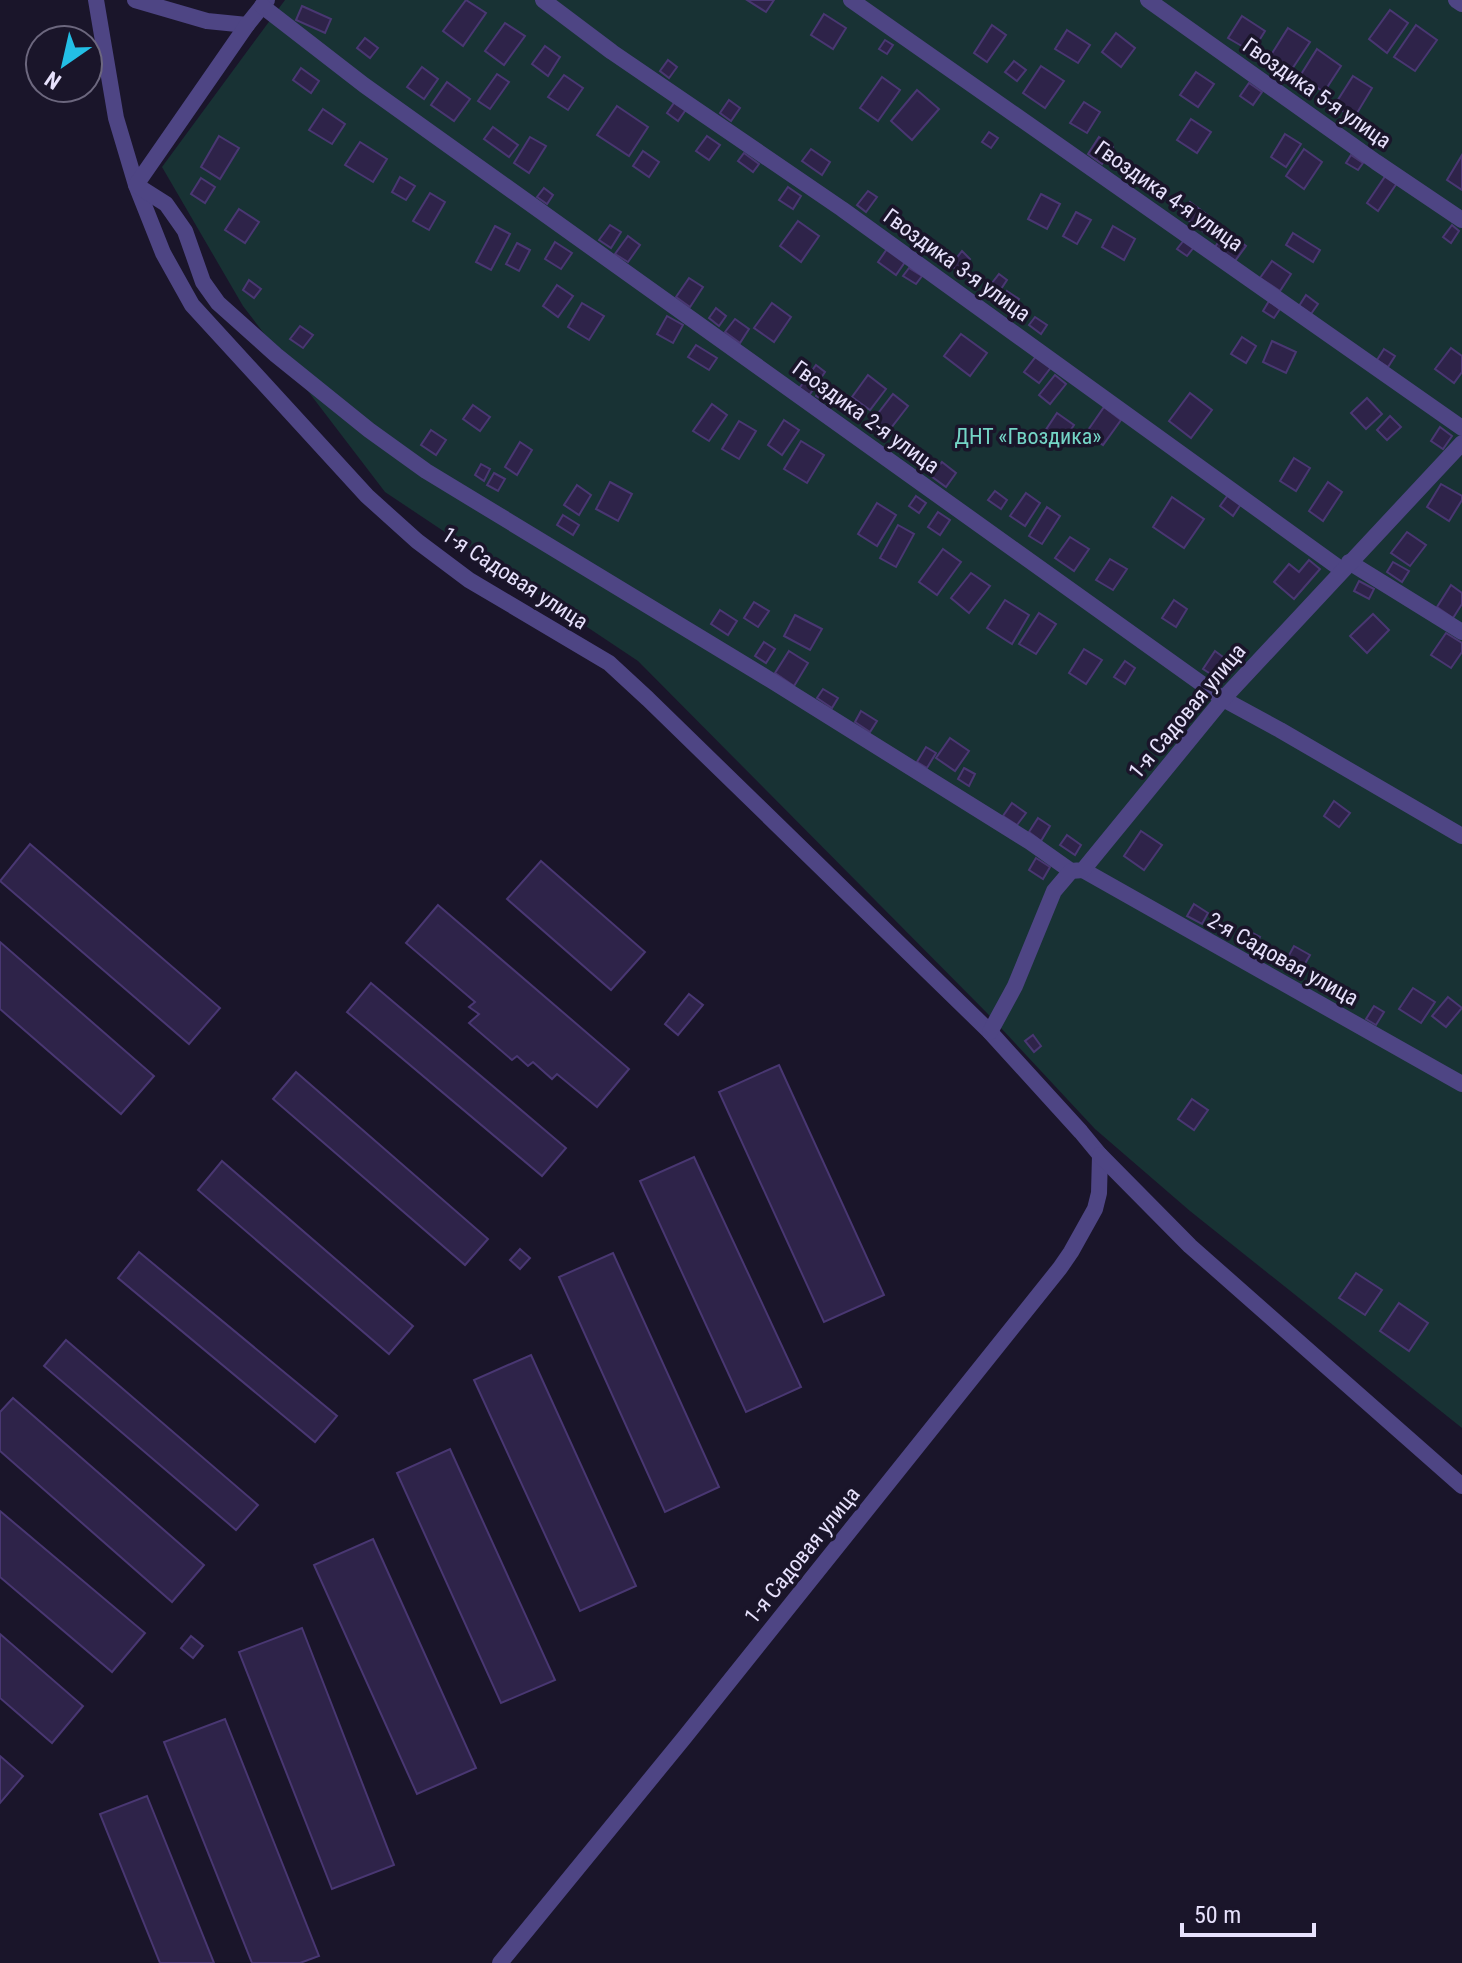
<svg xmlns="http://www.w3.org/2000/svg" width="1462" height="1963" font-family="'Roboto Condensed',sans-serif">
<rect width="100%" height="100%" fill="#1a152a"/>
<path fill="#183234" d="M285,0h1177v1428l-272,-217 -95,-82 -109,-117 -348,-351 -253,-169 -142,-186 -81,-139z"/>
<g fill="#2e2349" stroke="#493772" stroke-width="2">
<path d="M466,0l20,13 -23,33 -20,-15z"/>
<path d="M747,0h27l-8,12z"/>
<path d="M302,6l29,13 -6,14 -29,-13z"/>
<path d="M1390,10l18,13 -21,30 -18,-14z"/>
<path d="M824,14l22,14 -13,21 -22,-14z"/>
<path d="M1242,16l23,15 -13,21 -24,-14z"/>
<path d="M505,23l20,13 -21,29 -19,-14z"/>
<path d="M992,25l14,10 -19,27 -13,-9z"/>
<path d="M1416,25l21,15 -22,31 -21,-14z"/>
<path d="M1288,28l22,14 -18,27 -21,-14z"/>
<path d="M1067,30l23,15 -12,18 -23,-14z"/>
<path d="M1116,33l19,15 -14,19 -19,-15z"/>
<path d="M365,38l13,10 -8,10 -13,-10z"/>
<path d="M885,40l8,5 -6,9 -8,-5z"/>
<path d="M545,46l15,11 -12,19 -16,-12z"/>
<path d="M1317,49l24,17 -17,26 -24,-16z"/>
<path d="M668,60l9,7 -8,11 -9,-7z"/>
<path d="M1014,61l12,9 -9,11 -12,-9z"/>
<path d="M1041,66l23,15 -19,27 -22,-15z"/>
<path d="M422,67l16,12 -14,20 -17,-12z"/>
<path d="M301,68l18,13 -8,12 -18,-13z"/>
<path d="M1196,72l18,12 -16,23 -18,-12z"/>
<path d="M497,74l12,8 -19,27 -12,-8z"/>
<path d="M564,75l19,13 -15,22 -20,-13z"/>
<path d="M1353,76l19,12 -18,30 -20,-12z"/>
<path d="M882,77l18,13 -22,31 -18,-13z"/>
<path d="M447,82l23,17 -16,22 -23,-16z"/>
<path d="M1249,83l13,9 -9,13 -13,-9z"/>
<path d="M917,90l22,19 -27,31 -21,-19z"/>
<path d="M676,100l11,8 -9,13 -11,-8z"/>
<path d="M729,100l11,8 -9,13 -11,-8z"/>
<path d="M1084,102l16,10 -13,21 -17,-10z"/>
<path d="M617,106l31,21 -19,29 -32,-21z"/>
<path d="M323,109l22,15 -13,20 -23,-14z"/>
<path d="M1191,119l20,13 -14,21 -20,-13z"/>
<path d="M493,127l25,18 -9,12 -25,-18z"/>
<path d="M989,132l9,6 -7,10 -9,-6z"/>
<path d="M1285,134l16,10 -15,23 -15,-10z"/>
<path d="M219,136l20,12 -19,31 -19,-12z"/>
<path d="M707,136l13,9 -11,15 -13,-9z"/>
<path d="M530,137l16,9 -17,27 -15,-10z"/>
<path d="M1099,137l14,10 -11,17 -14,-10z"/>
<path d="M360,142l27,17 -14,23 -28,-17z"/>
<path d="M811,149l19,13 -8,13 -20,-14z"/>
<path d="M1304,149l18,13 -18,27 -18,-13z"/>
<path d="M643,151l16,11 -10,15 -16,-11z"/>
<path d="M744,153l15,11 -6,8 -15,-11z"/>
<path d="M1351,155l12,8 -5,7 -12,-7z"/>
<path d="M1462,155v35l-15,-10z"/>
<path d="M1140,175l11,8 -6,7 -11,-8z"/>
<path d="M1386,175l11,8 -19,28 -11,-8z"/>
<path d="M400,177l15,9 -9,14 -14,-8z"/>
<path d="M201,178l14,9 -10,16 -14,-9z"/>
<path d="M788,187l13,9 -8,13 -14,-9z"/>
<path d="M544,188l9,7 -6,9 -10,-7z"/>
<path d="M868,191l9,6 -11,15 -9,-7z"/>
<path d="M430,193l15,9 -16,28 -16,-9z"/>
<path d="M1041,194l19,10 -13,25 -19,-10z"/>
<path d="M1190,202l23,17 -9,13 -23,-17z"/>
<path d="M239,209l20,13 -14,21 -20,-13z"/>
<path d="M1076,212l15,8 -14,24 -14,-8z"/>
<path d="M798,221l21,15 -18,26 -21,-16z"/>
<path d="M610,225l11,7 -10,16 -12,-8z"/>
<path d="M1452,225l7,6 -8,12 -8,-6z"/>
<path d="M495,226l15,8 -19,36 -15,-8z"/>
<path d="M1113,226l22,13 -11,21 -22,-13z"/>
<path d="M1226,231l20,15 -11,15 -20,-14z"/>
<path d="M1293,233l27,17 -7,12 -27,-17z"/>
<path d="M628,236l12,9 -12,17 -13,-8z"/>
<path d="M1184,240l10,7 -7,9 -10,-7z"/>
<path d="M555,242l17,11 -11,16 -16,-10z"/>
<path d="M517,243l13,7 -11,21 -13,-7z"/>
<path d="M887,249l18,13 -9,13 -18,-13z"/>
<path d="M962,251l8,8 -11,13 -8,-7z"/>
<path d="M1272,261l19,13 -11,17 -20,-13z"/>
<path d="M909,268l13,8 -6,8 -13,-8z"/>
<path d="M999,274l8,6 -6,9 -9,-6z"/>
<path d="M689,278l14,9 -13,20 -14,-10z"/>
<path d="M249,280l12,9 -7,9 -11,-8z"/>
<path d="M557,285l16,11 -15,21 -15,-11z"/>
<path d="M1007,291l12,8 -7,11 -12,-8z"/>
<path d="M1306,295l12,9 -7,10 -12,-8z"/>
<path d="M1269,301l11,8 -6,9 -11,-7z"/>
<path d="M582,303l22,13 -15,24 -21,-13z"/>
<path d="M772,303l19,14 -17,25 -20,-14z"/>
<path d="M716,308l10,8 -7,10 -10,-8z"/>
<path d="M667,316l16,9 -10,18 -16,-9z"/>
<path d="M1035,317l12,8 -6,9 -12,-9z"/>
<path d="M735,319l14,10 -9,14 -15,-11z"/>
<path d="M300,326l13,9 -10,13 -13,-9z"/>
<path d="M961,334l26,19 -17,23 -26,-20z"/>
<path d="M1242,337l14,9 -10,17 -15,-9z"/>
<path d="M1272,341l24,11 -10,21 -23,-11z"/>
<path d="M696,345l21,13 -8,12 -21,-13z"/>
<path d="M1451,348l11,8v16l-8,11 -19,-14z"/>
<path d="M1384,349l11,7 -7,11 -11,-7z"/>
<path d="M1037,355l15,11 -13,17 -15,-11z"/>
<path d="M816,365l9,7 -17,25 -10,-7z"/>
<path d="M868,375l18,14 -16,21 -18,-13z"/>
<path d="M1055,375l11,9 -16,20 -11,-9z"/>
<path d="M822,386l12,7 -7,10 -11,-7z"/>
<path d="M1190,393l22,17 -21,28 -22,-17z"/>
<path d="M893,394l15,12 -24,31 -15,-12z"/>
<path d="M1367,398l15,16 -16,15 -15,-16z"/>
<path d="M712,404l15,11 -18,26 -16,-10z"/>
<path d="M473,405l17,12 -10,14 -17,-12z"/>
<path d="M1104,407l17,13 -18,25 -17,-12z"/>
<path d="M1057,413l17,12 -14,21 -17,-12z"/>
<path d="M1390,416l11,11 -14,13 -10,-10z"/>
<path d="M784,420l15,10 -17,25 -14,-10z"/>
<path d="M739,421l17,10 -17,28 -17,-10z"/>
<path d="M1440,427l12,9 -9,13 -12,-8z"/>
<path d="M431,430l15,10 -10,15 -15,-10z"/>
<path d="M801,441l23,14 -17,28 -23,-14z"/>
<path d="M520,442l12,8 -15,25 -12,-8z"/>
<path d="M1294,458l16,10 -14,23 -16,-10z"/>
<path d="M942,462l14,11 -10,14 -15,-11z"/>
<path d="M481,464l9,5 -6,12 -9,-6z"/>
<path d="M494,473l11,6 -7,12 -11,-6z"/>
<path d="M610,482l22,12 -14,27 -22,-12z"/>
<path d="M1328,482l14,10 -19,29 -14,-10z"/>
<path d="M1441,484l21,12v4l-13,21 -22,-14z"/>
<path d="M577,485l14,10 -12,20 -15,-10z"/>
<path d="M995,491l12,9 -6,9 -13,-9z"/>
<path d="M1026,493l14,10 -15,23 -15,-10z"/>
<path d="M1228,495l13,9 -8,12 -13,-10z"/>
<path d="M916,496l10,7 -7,10 -10,-7z"/>
<path d="M1172,497l32,22 -20,29 -31,-21z"/>
<path d="M877,503l19,12 -19,31 -19,-12z"/>
<path d="M1047,507l13,9 -18,28 -13,-8z"/>
<path d="M938,512l12,8 -10,15 -12,-8z"/>
<path d="M563,515l16,10 -6,10 -16,-10z"/>
<path d="M898,525l16,9 -18,33 -16,-9z"/>
<path d="M1407,532l19,13 -16,21 -19,-13z"/>
<path d="M1070,537l19,12 -15,22 -19,-13z"/>
<path d="M943,549l18,13 -24,33 -18,-13z"/>
<path d="M1110,559l17,10 -14,21 -17,-10z"/>
<path d="M1309,560l11,9 -26,30 -20,-17 15,-18 10,8z"/>
<path d="M1393,562l16,9 -7,11 -15,-10z"/>
<path d="M971,573l19,13 -21,27 -18,-15z"/>
<path d="M1359,581l15,8 -5,10 -15,-8z"/>
<path d="M1451,585l11,8v11l-9,14 -16,-11z"/>
<path d="M1005,600l24,15 -17,29 -25,-16z"/>
<path d="M1174,600l13,9 -11,18 -14,-9z"/>
<path d="M754,602l15,9 -11,16 -14,-9z"/>
<path d="M720,610l17,11 -9,14 -17,-11z"/>
<path d="M1039,613l17,11 -20,30 -17,-10z"/>
<path d="M1373,614l16,16 -22,23 -17,-17z"/>
<path d="M795,615l27,14 -12,21 -26,-14z"/>
<path d="M1446,633l16,10v9l-11,16 -20,-13z"/>
<path d="M764,642l11,7 -9,14 -11,-7z"/>
<path d="M1084,649l18,11 -16,24 -17,-11z"/>
<path d="M789,651l19,12 -14,23 -19,-13z"/>
<path d="M1215,651l16,12 -11,17 -17,-11z"/>
<path d="M1125,661l10,7 -10,16 -11,-7z"/>
<path d="M823,689l15,9 -6,10 -15,-10z"/>
<path d="M861,711l16,10 -7,11 -15,-10z"/>
<path d="M950,738l19,13 -14,20 -19,-13z"/>
<path d="M926,747l10,6 -9,15 -10,-6z"/>
<path d="M964,768l11,6 -6,12 -11,-7z"/>
<path d="M1334,801l16,12 -11,14 -15,-11z"/>
<path d="M1012,803l14,10 -9,12 -14,-9z"/>
<path d="M1038,818l12,8 -9,15 -12,-9z"/>
<path d="M1141,831l21,14 -18,25 -20,-14z"/>
<path d="M1067,835l14,10 -6,10 -15,-10z"/>
<path d="M30,844l190,164 -31,36 -189,-163z"/>
<path d="M1036,858l14,9 -7,12 -14,-9z"/>
<path d="M541,861l104,91 -34,38 -104,-91z"/>
<path d="M1194,904l14,9 -6,11 -15,-8z"/>
<path d="M438,905l191,164 -32,38 -40,-33 -5,5 -19,-17 -5,4 -11,-10 -5,4 -43,-37 10,-9 -10,-7 6,-5 -69,-59z"/>
<path d="M1251,932l9,5 -5,10 -9,-6z"/>
<path d="M0,942l154,134 -33,38 -121,-105z"/>
<path d="M1294,946l16,9 -13,22 -15,-9z"/>
<path d="M1272,948l12,7 -7,11 -12,-6z"/>
<path d="M371,983l195,165 -24,28 -195,-164z"/>
<path d="M1413,988l22,14 -14,21 -22,-14z"/>
<path d="M689,994l14,11 -25,30 -13,-11z"/>
<path d="M1448,997l14,11 -16,19 -14,-11z"/>
<path d="M1374,1006l10,6 -8,13 -10,-6z"/>
<path d="M1033,1035l8,11 -7,6 -9,-11z"/>
<path d="M779,1065l105,230 -60,27 -105,-230z"/>
<path d="M296,1072l192,167 -23,26 -192,-166z"/>
<path d="M1192,1099l16,11 -14,20 -16,-11z"/>
<path d="M694,1157l107,230 -55,25 -106,-231z"/>
<path d="M222,1161l191,165 -24,28 -191,-164z"/>
<path d="M520,1249l10,9 -10,11 -10,-9z"/>
<path d="M139,1252l198,164 -22,26 -197,-164z"/>
<path d="M613,1253l106,234 -54,25 -106,-235z"/>
<path d="M1356,1273l26,17 -17,25 -26,-17z"/>
<path d="M1399,1303l29,20 -19,28 -29,-20z"/>
<path d="M66,1340l192,165 -22,25 -192,-164z"/>
<path d="M531,1355l105,231 -56,25 -106,-231z"/>
<path d="M13,1398l191,167 -32,37 -172,-151v-39z"/>
<path d="M450,1449l105,231 -54,23 -104,-230z"/>
<path d="M0,1511l145,122 -33,39 -112,-95z"/>
<path d="M373,1539l103,229 -59,26 -103,-229z"/>
<path d="M302,1628l92,237 -62,24 -93,-237z"/>
<path d="M0,1634l83,72 -31,37 -52,-45z"/>
<path d="M191,1636l12,10 -10,12 -12,-10z"/>
<path d="M225,1719l94,237 -19,7h-48l-88,-221z"/>
<path d="M0,1756l23,20 -23,27z"/>
<path d="M147,1796l67,167h-54l-60,-149z"/>
</g>
<g fill="none" stroke-linecap="round" stroke-linejoin="round">
<g stroke="#4e4584" stroke-width="16">
<path d="M96,0l20,118 20,67 27,68 29,52 175,191 50,45 52,39 140,83 39,36 342,333 91,100 19,23 -1,38 -4,16 -24,43 -11,16 -376,470 -184,225"/>
<path d="M135,0l72,21 40,4"/>
<path d="M267,0l-20,25 -111,160 30,19 19,27 18,51 15,21 58,52 93,75 57,41 346,210 258,161 41,29"/>
<path d="M543,0l69,52 230,157 500,361"/>
<path d="M851,0l611,428"/>
<path d="M1148,0l228,162 86,58"/>
<path d="M1456,0l6,4"/>
<path d="M262,6l102,79 859,614 57,31 182,106"/>
<path d="M1349,562l113,70"/>
<path d="M1083,870l379,214"/>
<path d="M990,1032l25,-46 39,-95 17,-20 12,-1 140,-171 239,-256"/>
<path d="M1100,1155l90,91 272,240"/>
</g>
</g>
<g text-anchor="middle" dominant-baseline="central" stroke-width="7" stroke-linejoin="round" paint-order="stroke">
<g font-size="22" fill="#e7e1fc" stroke="#1a152a">
<text transform="translate(1317 93) rotate(35)">Гвоздика 5-я улица</text>
<text transform="translate(1169 196) rotate(35)">Гвоздика 4-я улица</text>
<text transform="translate(957 265) rotate(36)">Гвоздика 3-я улица</text>
<text transform="translate(866 417) rotate(36)">Гвоздика 2-я улица</text>
<text transform="translate(515 578) rotate(33)">1-я Садовая улица</text>
<text transform="translate(1187 711) rotate(-50)">1-я Садовая улица</text>
<text transform="translate(1283 959) rotate(29)">2-я Садовая улица</text>
<text transform="translate(802 1555) rotate(-51)">1-я Садовая улица</text>
</g>
<g font-size="22" fill="#74d5c6" stroke="#1a152a">
<text x="1028" y="436">ДНТ «Гвоздика»</text>
</g>
</g>
<g transform="translate(64 64) rotate(214)"><circle r="38" fill="#1a152a" stroke="#6c677e" stroke-width="2"/>
<path d="M0-6L14 30L0 20L-14 30Z" fill="#23bfe6"/>
<text y="-12" font-size="22" font-weight="bold" text-anchor="middle" fill="#e7e1fc">N</text>
</g>
<path d="M1182 1923v12h132v-12" fill="none" stroke="#e7e1fc" stroke-width="4"/>
<text x="1194" y="1923" font-size="24" fill="#e7e1fc" stroke="#1a152a" stroke-width="6" paint-order="stroke">50 m</text>
</svg>
